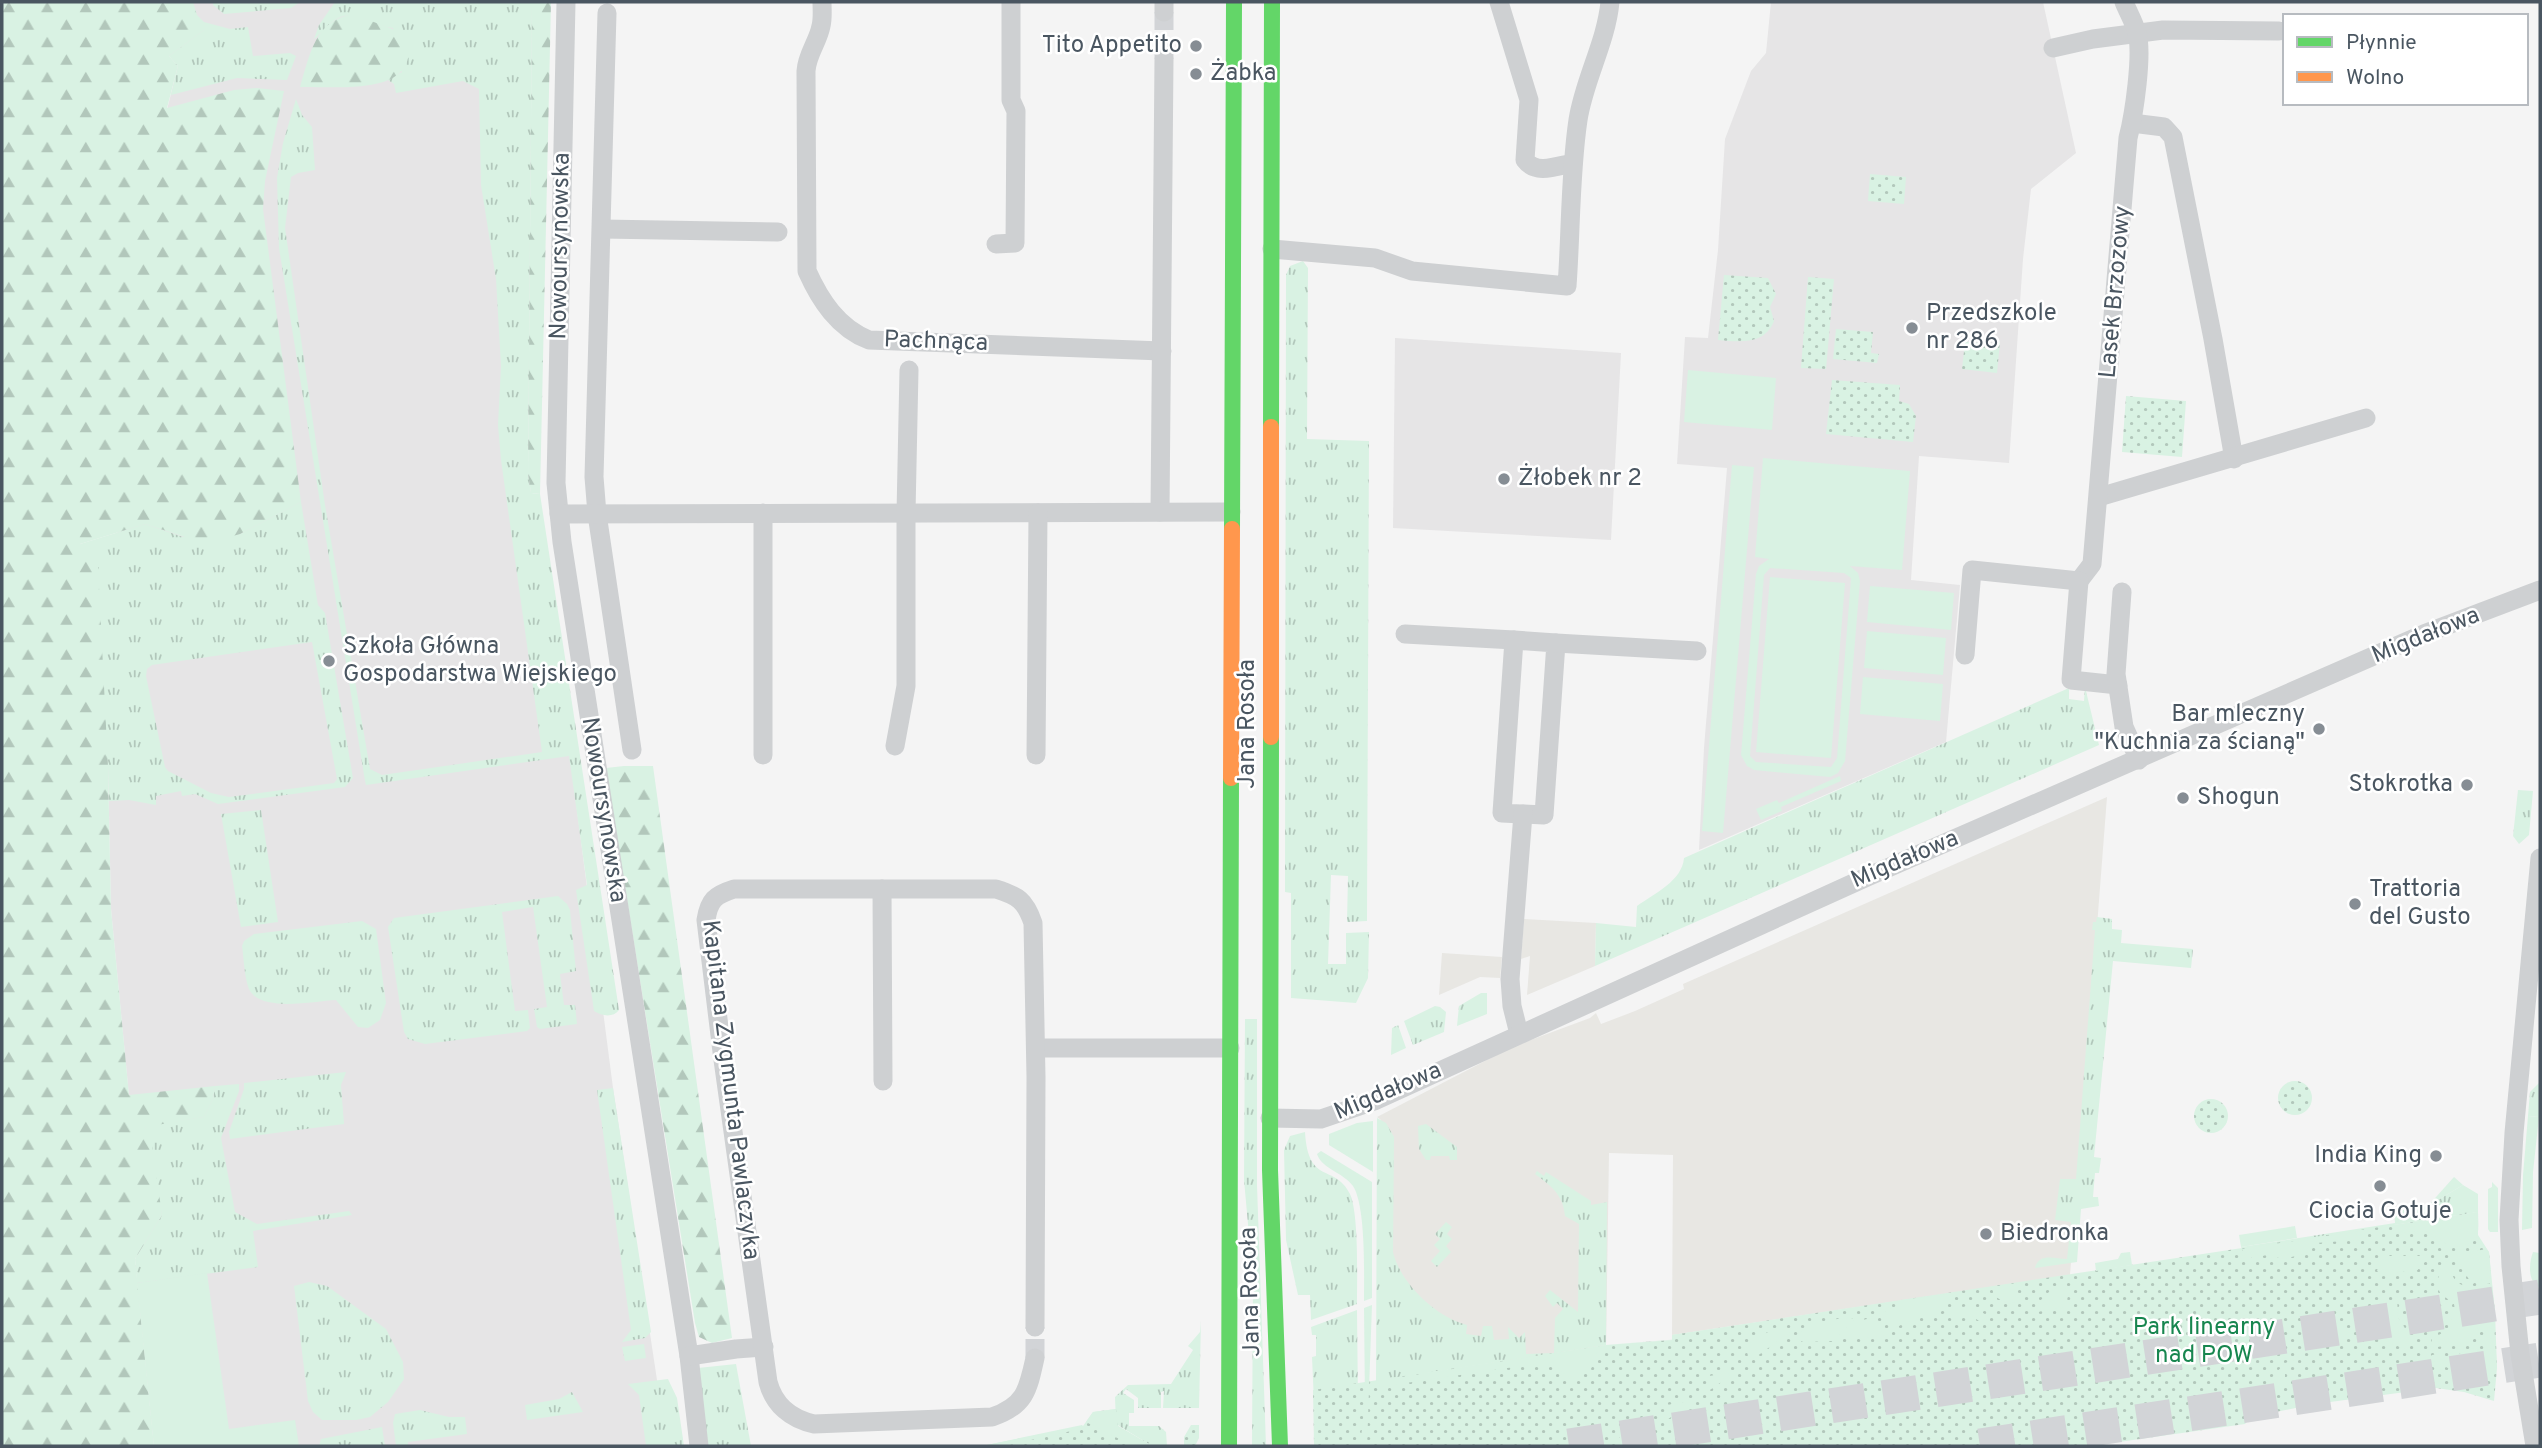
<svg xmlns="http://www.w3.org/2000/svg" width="2542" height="1448" font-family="Overpass,sans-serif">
<defs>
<pattern id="grass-tufts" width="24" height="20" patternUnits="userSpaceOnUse" patternTransform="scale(1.75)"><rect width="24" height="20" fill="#d9f2e3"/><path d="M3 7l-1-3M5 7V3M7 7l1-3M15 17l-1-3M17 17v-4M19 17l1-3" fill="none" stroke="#b2c7bb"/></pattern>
<pattern id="forest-firs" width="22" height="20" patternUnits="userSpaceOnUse" patternTransform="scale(1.75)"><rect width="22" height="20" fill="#d9f2e3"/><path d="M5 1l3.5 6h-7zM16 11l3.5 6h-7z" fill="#b2c7bb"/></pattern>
<pattern id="park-dots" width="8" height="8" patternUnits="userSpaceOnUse" patternTransform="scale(1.75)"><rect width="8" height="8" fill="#d9f2e3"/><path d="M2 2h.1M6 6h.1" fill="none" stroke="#b2c7bb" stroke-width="1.8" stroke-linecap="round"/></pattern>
</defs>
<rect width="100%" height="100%" fill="#f4f4f4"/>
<g fill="#e8e7e3">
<path d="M2107,797l-37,478 -398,60 1,-180 -64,-2 -3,192 -114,18 -101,-91 -10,-152 -4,-3 135,-70 78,-29 6,-5 5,11 34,-13 49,-22 -1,-5z"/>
<path d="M1524,919l72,4 -1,43 -68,29 3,-39 -9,3z"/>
<path d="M1442,953l60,4 -2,21 -20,-1 -41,18z"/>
</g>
<g fill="#e6e5e6">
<path d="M122,2h410l-4,472 42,282 43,332 44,292 20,66h-523l-17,-163 -8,-187 -18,-187 -3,-143 20,-502 50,-198z"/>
<path d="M1771,2h272l33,151 -45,36 -8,70 -14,204 -90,-7 -8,124 49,5 -14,157 -247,108 5,-102 23,-280 -50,-4 8,-127 23,1 10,-88 7,-111 26,-68 15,-18z"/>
<path d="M1395,338l226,15 -10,187 -218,-12z"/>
</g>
<g fill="url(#grass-tufts)" fill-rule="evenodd">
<path d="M213,2h87l-9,6 -67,6 -11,-9z"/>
<path d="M335,2h197l-4,472 3,19 9,1 79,516c-6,8 -17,6 -25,1l-18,-121 11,-5 -18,-129 -203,29 -1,-4 -86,-533 -2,-70 6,-35 13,-44 6,16 10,12 3,43 -17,3 -7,4 -6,51 40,277 45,264 12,6 160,-23 -41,-292 -3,-35 3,-59 -5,-87 -15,-94 -2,-96 -16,-8 -67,12 -2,-9 -6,-4 14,-8 -9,-44c-20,-2 -40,-21 -58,-8 -8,5 -13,13 -21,19l5,-14z"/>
<path d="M204,22l26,7 18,-2 5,29 37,-3 6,3 -9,24 -50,-2 -66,17 7,-29 -9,-10 35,-26z"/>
<path d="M1303,261l5,7 -1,171 62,2 -2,480 -20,1 1,-46 -17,-1 -3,89h18v-31l23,-1 -1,46 -12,25 -65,-5v-105l-6,-1 1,-617 4,-9z"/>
<path d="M301,502l17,103 7,8 28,165 -8,9 -127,17 -23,-10 -13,2 -1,-5 -25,5v9l-27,-5 -20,1 -1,-35 -28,-222 65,-20 38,13 57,-3zM312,642l25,137 -3,4 -105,14 -18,-4 -43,-22 -3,-4 -19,-91 1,-7 5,-4z"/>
<path d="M2085,687l14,58 -504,221 1,-43 40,4 1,-21c18,-13 45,-25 47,-48l385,-170v11l15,2z"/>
<path d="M2518,790l15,1 -4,44 -10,9 -6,-8z"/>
<path d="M261,810l17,112 -37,5 -20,-113z"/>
<path d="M558,896l9,8 3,6 6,61 -16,3 4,31h11l2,19 -37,5 -3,-2 -3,-18 13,-2 -14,-100 -31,5 13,99 13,-1 2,18 -3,3 -102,13 -17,-5 -4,-7 -16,-105 6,-9z"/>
<path d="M2097,917l15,2v10l10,1 -1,13 72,6 -2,19 -78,-7 -19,196 7,1 -2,15h-4l-2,24h5l1,9 -18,3 -4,53 -42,6c4,-16 20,-9 32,-9l4,-37 -16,-2 5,-41h16l19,-249h-3l1,-8h3z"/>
<path d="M362,921l14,8 10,74 -6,17 -12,8 -10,-1 -22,-27c-22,1 -76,13 -87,-11 -5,-13 -5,-30 -7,-43l2,-5 10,-7z"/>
<path d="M1481,993h6v21l-30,12 2,-20z"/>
<path d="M1435,1006l5,1 6,5 -2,20 -31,13 -9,-24z"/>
<path d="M1245,1019h12v166l9,261h-14l1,-167 -9,-99z"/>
<path d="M1398,1025l8,23 -15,7 1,-27z"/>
<path d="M346,1072l-5,13 3,39 -114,15 -1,-7 15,-43v-6z"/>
<path d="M2540,1082l-1,35 -11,-1 2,-24z"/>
<path d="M239,1084v7l-18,47 14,74 22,12 92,-13 3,4 -99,16 5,36 -121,16 -2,-24 27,-44 -17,-89 59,-9 9,-18 2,-13z"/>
<path d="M613,1088l38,244 -6,6 -23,4 9,-12 -34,-240z"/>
<path d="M1377,1118l9,5 8,14 -1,115c7,31 43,65 74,73l-1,9 15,2 2,-10h9l2,14 15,-1 -1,-12 11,11 6,-6 1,22 28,-1 1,-35 8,-9 -6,-6 -4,4 -8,-11 5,-6 28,22 1,-88 -14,-8c-2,-22 -14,-30 -30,-42l2,-3 7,5 2,-4 45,29v4l16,-3 -1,143 66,-5v-5l132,-19 -36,16 -163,13 -229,36z"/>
<path d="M1426,1124l31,23v13h-7l-1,-4h-18l-1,4h-4l-7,-11 -1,-23z"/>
<path d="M1305,1132c3,54 30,31 45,62 9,20 7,85 7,110l-46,16 -1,-25h-12l-12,-55 -2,-90 6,-14z"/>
<path d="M2463,1185l15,9v18l-84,13 -17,19 -135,5 -1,-2 154,-24 -1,-12 34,-5z"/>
<path d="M1446,1222l6,5 -5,7 5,5 -6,7 5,6 -14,15 -6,-6 9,-10 -6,-6 6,-6 -5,-5z"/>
<path d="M309,1282l18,4 59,43 17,33 1,17 -16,23 -18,15 -14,3h-34l-9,-8 -5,-11 -14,-115z"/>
<path d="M1357,1310l1,93 -43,22 -3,-68 4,-1v-21h-4l-1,-8z"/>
<path d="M1201,1321l-2,87h-36l1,-17 -3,1v16h-23v-10l-12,-9 -3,4 11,7v13h-5v13h30l7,6 1,14h-15l-36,-22 -1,-27 13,-12 43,-1 22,-34 -5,-4 12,-14z"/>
<path d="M644,1344l2,14 -21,3 -3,-14z"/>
<path d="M736,1364l15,82h-43l-10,-78z"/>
<path d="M668,1379l9,19 7,48h-38l-7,-51 -11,-11z"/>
<path d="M572,1392l11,20 -56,8 -2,-15 34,-6z"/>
<path d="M420,1410l29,7h16l2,17 -59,8v4h-12l-3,-23 2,-9z"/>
<path d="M382,1427l3,19h-66l2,-7z"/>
</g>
<g fill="url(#forest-firs)">
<path d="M2,2h191l4,13 7,7v8l-35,26 9,10 -11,42 67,-18 23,-2 27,3 -19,90 -2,28 38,293 -61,32 -21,6 -22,1 -52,-17 -65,20 18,22 10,200 3,143 18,186 86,-9 -2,13 -9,18 -59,10 6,10 11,78 -27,44 19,187h-152z"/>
<path d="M532,2h19l-11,492 -9,-1 -3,-19z"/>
<path d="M355,14c17,9 35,12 51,22 19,62 -70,50 -106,51 10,-33 15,-68 55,-73z"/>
<path d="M624,766h29l79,572 -20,5 -13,-6 -4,-14 -89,-555z"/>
</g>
<g fill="url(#park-dots)">
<path d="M1870,174l36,3 -2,27 -36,-3z"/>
<path d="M1724,275l44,3 8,16 -6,13 4,14c-9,24 -35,21 -56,19z"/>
<path d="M1808,277l26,2 -8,90 -25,-1z"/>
<path d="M1836,329l37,3 -2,21 8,1 -2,9 -44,-4z"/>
<path d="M1993,341l7,1 -3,31 -35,-4 3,-27 27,2z"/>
<path d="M1832,380l68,5 -1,16 10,3 7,12 -3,26 -87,-8z"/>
<path d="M2126,396l60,5 -4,56 -60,-5z"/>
<circle cx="2295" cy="1098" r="17"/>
<circle cx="2211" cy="1116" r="17"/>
<path d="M2478,1212v23l11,17 6,60 2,56 -3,33 -30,-9 -28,-4 -121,16 -64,13 -6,7 -154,22h-777l-1,-56 293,-45 66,-5v-5z"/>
<path d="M1116,1409l2,17 34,20h-170l101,-20 10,-14z"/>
<path d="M1191,1425h8v13l-4,8h-11v-9z"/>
</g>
<g fill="#d9f2e3" fill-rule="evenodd">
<path d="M1688,370l88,8 -4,52 -88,-8z"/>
<path d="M1763,458l147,13 -8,99 -52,-4 8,7 2,8 -15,180 -7,12 -8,4 -76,-7 -7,-4 -6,-11 15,-181 3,-8 10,-7 -14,-2zM1770,568l74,5 7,5 -14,180 -6,9 -75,-5 -6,-6 14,-181z"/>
<path d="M1732,465l22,2 -31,366 -21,-2z"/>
<path d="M1770,577l75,6 -14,175 -75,-6z"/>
<path d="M1870,586l84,7 -3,37 -84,-8z"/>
<path d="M1867,631l79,7 -3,37 -79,-7z"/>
<path d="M1863,677l80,7 -3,37 -80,-7z"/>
<path d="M1840,776l1,5 -60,26 1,4 -21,9 -5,-11 21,-9 2,3z"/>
<path d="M2528,1116l11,1 -6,55 -1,56 -10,2 1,-55z"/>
<path d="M1373,1121v51l-44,-27v-11l28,-11z"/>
<path d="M1321,1151l51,31v116l-8,3c0,-26 2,-95 -11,-115 -9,-13 -31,-17 -36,-32z"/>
<path d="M2454,1177l9,8 -35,21z"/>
<path d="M2492,1182l6,6v44h-8l-2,-3v-40l4,-2z"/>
<path d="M2478,1212c1,29 2,31 -28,36 -18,-16 -21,-20 -47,-15l-3,-3 4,-6z"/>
<path d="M2295,1226l2,12 -56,9 -2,-12z"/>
<path d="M2364,1230l-7,10 -41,3 -7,10 -26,6 -16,-4 -22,4 -3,-10z"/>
<path d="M2486,1249l3,3 2,24 -19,8 -17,-26v-3z"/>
<path d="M2130,1252l2,13 -36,6 -1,-8 23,-4 3,-6z"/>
<path d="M2533,1252l7,1v34c-13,-4 -11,-25 -7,-35z"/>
<path d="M2386,1256h44l-16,18 -14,-3 -12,5 -11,-5 4,-11z"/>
<path d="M2448,1259c4,8 2,13 7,21 2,3 6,4 9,6 14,9 14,34 14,48l-7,8 -41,6 2,-9 15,-9 8,-20 -1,-6 -14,-11 -4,-11z"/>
<path d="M207,1273l22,156 66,-9 4,26h-145l-17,-163z"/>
<path d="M2017,1283l-2,19 -7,2 -14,-8 -2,-9z"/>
<path d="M2488,1283l4,2 3,27 -6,3 -3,-1 -9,-23 1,-3z"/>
<path d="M2069,1288l-2,13 -3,6 -27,5 2,-10 13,-13z"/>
<path d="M1945,1294l3,5 -12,16h-12l-30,13 -15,-14 22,-10v-4z"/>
<path d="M2397,1296l1,21 13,21 -4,12c-12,-6 -31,-9 -31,-25l8,-6z"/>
<path d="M1372,1305l-5,141h-7l5,-43 -1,-95z"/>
<path d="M1968,1306l19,9v4l-8,2 -6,-4 -31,-2 6,-5z"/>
<path d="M1847,1317l8,2 -21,22 -31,1 -9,-5 18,-13z"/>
<path d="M1872,1318l15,12v5l-40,5v-5l15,-15z"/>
<path d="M2491,1322l3,3 3,43 -3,3 -8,1 -2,-4 2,-43z"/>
<path d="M2338,1323l13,9v5l-44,8 -3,-3 9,-13 10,1z"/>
<path d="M1797,1327l-48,35 -3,-17 22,-13z"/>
<path d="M1606,1345l-10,9 -5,15 -20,10 -14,-11 -22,-4 -156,23 -3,-3v-3z"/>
<path d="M2476,1348l2,3 -3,23 -12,1 -34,-16 3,-4c8,-2 10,1 17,2 5,0 17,-8 27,-9z"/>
<path d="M2297,1360l1,4 -13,4v18l-18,2v-5l18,-20z"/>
<path d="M1728,1373l2,3 -66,46 3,-17 22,-4 19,-15 1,-10z"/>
<path d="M1116,1409l2,17 34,20h-19l-47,-24 7,-10z"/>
<path d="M2178,1417l17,7v3l-32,4 3,-7z"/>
<path d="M1082,1425l3,3 -81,18h-22z"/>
<path d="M1652,1430l-24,16h-11v-6l8,-8z"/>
</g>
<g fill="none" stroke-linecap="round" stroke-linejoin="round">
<g stroke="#d2d4d7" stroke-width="19" stroke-dasharray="19 10" stroke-linecap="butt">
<path d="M1164,59v-47"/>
<path d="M1035,1358v-31"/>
</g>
<g stroke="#d2d4d7" stroke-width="35" stroke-dasharray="35 18" stroke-linecap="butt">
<path d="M1569,1446l971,-149"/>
<path d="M1980,1446l560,-86"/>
</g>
<g stroke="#ced0d2" stroke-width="19">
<path d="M566,2l-10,481 6,59 127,814 10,90"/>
<path d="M822,2c0,8 1,16 -1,24 -3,16 -14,28 -15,45l1,200c13,29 31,57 62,69l293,11"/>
<path d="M1164,2v10"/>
<path d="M1499,2l30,98 -4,60c11,15 32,6 48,3"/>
<path d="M607,13l-13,464 3,37 35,236"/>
<path d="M2053,48l40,-9 70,-9 116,1"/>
<path d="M2132,123l32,4 9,10 40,202 21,120"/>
<path d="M602,229l176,3"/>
<path d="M996,244l19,-1 1,-132 -5,-11v-98"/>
<path d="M1272,249l103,9 37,13 155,15c4,-54 3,-113 11,-166 6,-40 28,-77 32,-118"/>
<path d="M2099,497l267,-79"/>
<path d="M1160,512l4,-453"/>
<path d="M763,513v242"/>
<path d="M559,514l672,-2"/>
<path d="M2079,581l13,-17 36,-426c6,-23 15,-84 9,-105 -3,-11 -9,-21 -13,-31"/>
<path d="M2079,581l-8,99 47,5"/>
<path d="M2122,592l-6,82 8,53 15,33"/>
<path d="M1405,634l109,6"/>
<path d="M1514,640l42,3 -12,172 -42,-2z"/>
<path d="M1556,643l141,8"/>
<path d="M1965,655l7,-85 107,11"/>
<path d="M895,746l11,-60v-173l3,-143"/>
<path d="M1036,755l2,-242"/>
<path d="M882,889l1,192"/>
<path d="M1519,1034l-7,-28 -2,-27 13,-165"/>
<path d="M1036,1048h194"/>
<path d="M1270,1118l51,1 53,-18 493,-224 557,-243 116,-44"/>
<path d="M689,1356l47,-7 28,-2"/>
<path d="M1035,1358c-7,32 -10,48 -43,59l-178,7c-23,-5 -40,-19 -46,-42l-45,-322 -17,-140c3,-20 9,-25 28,-31h262c22,7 29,11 37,34l3,154 -1,250"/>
<path d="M2535,1446l-15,-92 -9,-88 -2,-46 5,-87 26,-275"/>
</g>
<g stroke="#63d668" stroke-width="16">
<path d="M1271,427l1,-425"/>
<path d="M1232,529l2,-527"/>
<path d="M1271,737l-1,433 10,276"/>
<path d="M1229,1446l2,-668"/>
</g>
<g stroke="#ff974d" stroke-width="16">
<path d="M1271,737v-310"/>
<path d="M1231,778l1,-249"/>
</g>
</g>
<g fill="#868d94" stroke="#fff" stroke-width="2.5">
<circle cx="1196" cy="46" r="7"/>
<circle cx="1196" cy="74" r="7"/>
<circle cx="1912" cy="328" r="7"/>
<circle cx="1504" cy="479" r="7"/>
<circle cx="329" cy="661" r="7"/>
<circle cx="2319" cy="729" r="7"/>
<circle cx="2467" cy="785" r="7"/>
<circle cx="2183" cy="798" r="7"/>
<circle cx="2355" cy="904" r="7"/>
<circle cx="2436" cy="1156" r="7"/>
<circle cx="2380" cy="1186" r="7"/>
<circle cx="1986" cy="1234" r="7"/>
</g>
<g text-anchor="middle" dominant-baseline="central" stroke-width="5" stroke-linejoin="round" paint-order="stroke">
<g font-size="24" fill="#4a5661" stroke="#fff" text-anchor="start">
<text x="1182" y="46" text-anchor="end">Tito Appetito</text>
<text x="1210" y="74">Żabka</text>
<text x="1926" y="314">Przedszkole<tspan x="1926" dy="28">nr 286</tspan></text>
<text x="1518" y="479">Żłobek nr 2</text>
<text x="343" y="647">Szkoła Główna<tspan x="343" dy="28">Gospodarstwa Wiejskiego</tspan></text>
<text x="2305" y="715" text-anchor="end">Bar mleczny<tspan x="2305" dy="28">"Kuchnia za ścianą"</tspan></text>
<text x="2453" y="785" text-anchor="end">Stokrotka</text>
<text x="2197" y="798">Shogun</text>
<text x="2369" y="890">Trattoria<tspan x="2369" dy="28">del Gusto</tspan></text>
<text x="2422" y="1156" text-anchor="end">India King</text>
<text x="2380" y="1212" text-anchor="middle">Ciocia Gotuje</text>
<text x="2000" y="1234">Biedronka</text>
</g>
<g font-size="24" fill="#4a5661" stroke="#fff">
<text transform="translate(561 246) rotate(-89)">Nowoursynowska</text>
<text transform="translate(2116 292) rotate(-85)">Lasek Brzozowy</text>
<text transform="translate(936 342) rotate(2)">Pachnąca</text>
<text transform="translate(2426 636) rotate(-22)">Migdałowa</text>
<text transform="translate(1248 724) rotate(-90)">Jana Rosoła</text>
<text transform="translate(603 810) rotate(81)">Nowoursynowska</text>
<text transform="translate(1905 860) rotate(-23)">Migdałowa</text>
<text transform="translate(730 1090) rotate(83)">Kapitana Zygmunta Pawlaczyka</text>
<text transform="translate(1388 1092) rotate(-23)">Migdałowa</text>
<text transform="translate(1251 1292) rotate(-92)">Jana Rosoła</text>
</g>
<g font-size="24" fill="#17864f" stroke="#fff">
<text x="2204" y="1328">Park linearny<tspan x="2204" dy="28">nad POW</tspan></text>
</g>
</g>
<rect width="2542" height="1448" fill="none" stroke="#4a5661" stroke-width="7"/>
<rect x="2283" y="14" width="245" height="91" fill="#ffffff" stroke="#b7bbc0" stroke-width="2"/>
<rect x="2297" y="37" width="35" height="10" fill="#63d668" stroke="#b7bbc0" stroke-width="2"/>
<text x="2346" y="49" font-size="21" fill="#4a5661">Płynnie</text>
<rect x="2297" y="72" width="35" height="10" fill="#ff974d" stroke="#b7bbc0" stroke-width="2"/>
<text x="2346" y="84" font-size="21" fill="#4a5661">Wolno</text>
</svg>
